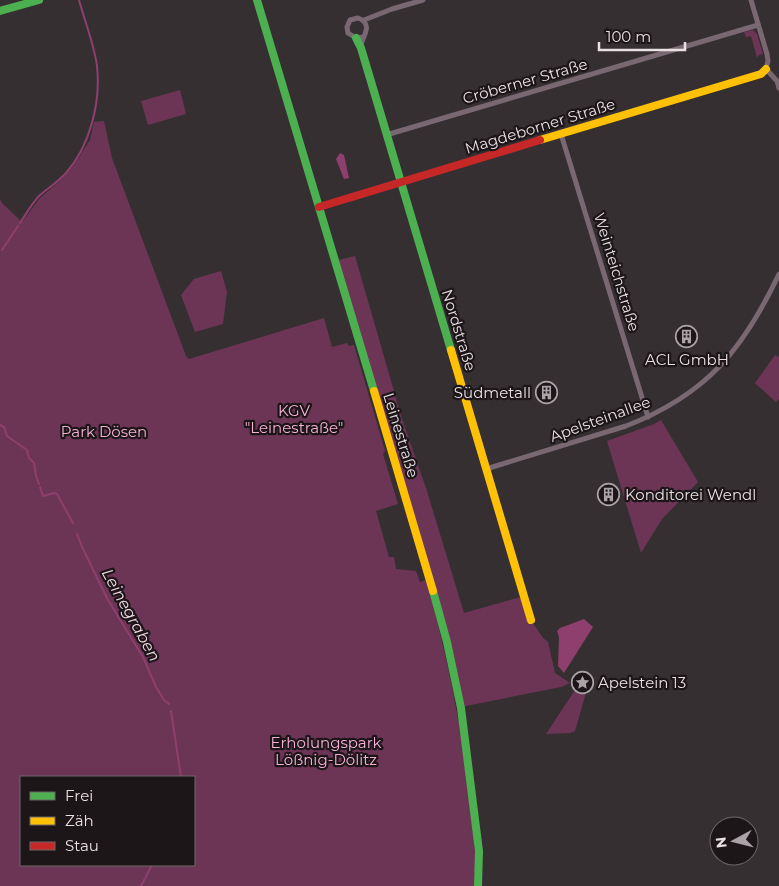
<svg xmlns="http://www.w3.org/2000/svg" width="779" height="886" font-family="Montserrat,sans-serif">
<rect width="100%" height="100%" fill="#352f32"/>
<g fill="#6d3555" fill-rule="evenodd">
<path d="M753,30l4,4 6,20 -4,1 -2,3 -6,-22 -5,1 -2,-5z"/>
<path d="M180,90l6,24 -38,11 -7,-24z"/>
<path d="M104,121l8,37 74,198 3,3 135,-41 8,29 15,-4 2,3 5,-1 31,106 -2,3 15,50 -22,7 13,46h5l2,12 20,2 4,11 6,-2c19,67 33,134 42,203 4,34 9,68 7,103h-475v-687l2,4 20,19 18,-24 22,-19 12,-14 16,-25 4,-18zM21,777h173v88h-173z"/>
<path d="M355,256l47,163 24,69 38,125 60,-17 7,24 12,18 5,4 7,31 15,10 -9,4 -100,20 -6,-33 -120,-413z"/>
<path d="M221,271l6,21 -4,32 -28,8 -14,-37 13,-16z"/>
<path d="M775,355l4,2v42l-3,3 -21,-19z"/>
<path d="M661,420l37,62 -36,37 -21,34 -34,-112 47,-17z"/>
<path d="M579,684l8,5 -12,42 -5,2 -24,1z"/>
</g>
<g fill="#8e3f6d">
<path d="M340,153l4,2 5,23 -5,1 -8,-20z"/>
<path d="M584,619l9,8 -29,46 -6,-7 1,-29 -2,-6 3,-3z"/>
</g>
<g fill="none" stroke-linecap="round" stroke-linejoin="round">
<g stroke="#8e3f6d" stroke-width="2">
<path d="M20,223c6,-9 12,-20 20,-28 8,-7 18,-13 26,-22 24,-27 35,-71 31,-107 -3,-22 -12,-44 -18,-66"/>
<path d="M2,250l16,-24"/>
<path d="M0,425l4,2 3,9 20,14 2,8 5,5 2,13 3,8"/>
<path d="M40,487l3,9 11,-3 3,1 16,29"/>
<path d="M77,534l5,13 26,53 35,57 13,30 8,13 5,4"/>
<path d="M171,711l10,66"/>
<path d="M141,886l11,-21"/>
</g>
<g stroke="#796871" stroke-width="5">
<path d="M751,0l16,54 1,7 -2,8 11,12 2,7"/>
<path d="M364,20l28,-11 31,-9"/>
<path d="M360,47c3,-11 14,-23 -2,-29l-8,2 -3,7 1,6 8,5 7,-1"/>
<path d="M561,134l87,283"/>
<path d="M386,135l372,-110"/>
<path d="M486,469l140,-43c80,-31 117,-76 153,-152"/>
</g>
<g stroke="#4caf50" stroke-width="8">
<path d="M257,0l117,391"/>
<path d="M0,11l39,-11"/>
<path d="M356,38l5,10 90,302"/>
<path d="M433,591l14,51 14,66 18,143 -1,35"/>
</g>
<g stroke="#ffc107" stroke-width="8">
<path d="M540,140l221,-66 5,-5"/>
<path d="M451,350l80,270"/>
<path d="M374,391l59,200"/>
</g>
<path stroke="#c62828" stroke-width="8" d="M319,207l221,-67"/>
</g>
<defs>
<symbol id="building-ring" viewBox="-11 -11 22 22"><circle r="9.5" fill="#1c1619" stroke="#aaa2a6" stroke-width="1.5"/><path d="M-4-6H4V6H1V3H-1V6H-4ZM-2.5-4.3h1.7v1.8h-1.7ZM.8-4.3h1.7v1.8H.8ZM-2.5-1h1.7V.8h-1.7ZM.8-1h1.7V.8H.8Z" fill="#aaa2a6"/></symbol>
<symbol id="sight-ring" viewBox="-11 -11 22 22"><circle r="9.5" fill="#1c1619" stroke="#aaa2a6" stroke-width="1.5"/><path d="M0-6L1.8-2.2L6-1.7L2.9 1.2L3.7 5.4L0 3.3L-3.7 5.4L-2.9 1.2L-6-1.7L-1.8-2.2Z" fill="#aaa2a6"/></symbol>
</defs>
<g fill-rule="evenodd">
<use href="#building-ring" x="674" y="324" width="25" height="25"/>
<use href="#building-ring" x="534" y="380" width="25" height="25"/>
<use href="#building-ring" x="596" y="482" width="25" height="25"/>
<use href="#sight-ring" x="570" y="670" width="25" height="25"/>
</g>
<g text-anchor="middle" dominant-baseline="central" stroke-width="4.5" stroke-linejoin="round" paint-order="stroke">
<g font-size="15" fill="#e9e0e4" stroke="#1c1619">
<text transform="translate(525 81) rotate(-16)">Cröberner Straße</text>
<text transform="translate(540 126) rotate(-17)">Magdeborner Straße</text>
<text transform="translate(617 272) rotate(73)">Weinteichstraße</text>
<text transform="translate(459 330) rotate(73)">Nordstraße</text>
<text transform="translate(600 419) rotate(-20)">Apelsteinallee</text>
<text transform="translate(401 435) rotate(73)">Leinestraße</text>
</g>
<g font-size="15" fill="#e9e0e4" stroke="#1c1619" text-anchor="start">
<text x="687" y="359" text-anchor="middle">ACL GmbH</text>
<text x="531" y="392" text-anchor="end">Südmetall</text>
<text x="625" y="494">Konditorei Wendl</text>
<text x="598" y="682">Apelstein 13</text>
</g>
<g font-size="15" fill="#f7b0d5" stroke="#1c1619">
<text x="294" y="410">KGV<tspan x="294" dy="17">"Leinestraße"</tspan></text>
<text x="104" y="431">Park Dösen</text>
<text x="326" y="742">Erholungspark<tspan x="326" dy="17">Lößnig-Dölitz</tspan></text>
</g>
<g font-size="16" font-style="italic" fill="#f2d9e5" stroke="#1c1619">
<text transform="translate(131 615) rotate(61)">Leinegraben</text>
</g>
</g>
<rect x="20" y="776" width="175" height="90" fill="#1c1619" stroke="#6e676a"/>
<rect x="30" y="792" width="25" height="8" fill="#4caf50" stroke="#6e676a"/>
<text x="65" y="801" font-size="15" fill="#e9e0e4">Frei</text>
<rect x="30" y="817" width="25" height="8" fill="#ffc107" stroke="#6e676a"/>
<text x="65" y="826" font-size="15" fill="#e9e0e4">Zäh</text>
<rect x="30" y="842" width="25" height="8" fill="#c62828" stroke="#6e676a"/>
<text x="65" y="851" font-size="15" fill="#e9e0e4">Stau</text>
<g transform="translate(734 841) rotate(263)"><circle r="24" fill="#1c1619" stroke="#6e676a"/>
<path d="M0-4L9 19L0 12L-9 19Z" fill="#aaa2a6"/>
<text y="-8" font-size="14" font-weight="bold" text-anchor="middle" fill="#e9e0e4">N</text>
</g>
<path d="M599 42v8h86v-8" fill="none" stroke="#e9e0e4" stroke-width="2.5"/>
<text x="606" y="42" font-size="15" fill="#e9e0e4" stroke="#1c1619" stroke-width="4" paint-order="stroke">100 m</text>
</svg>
